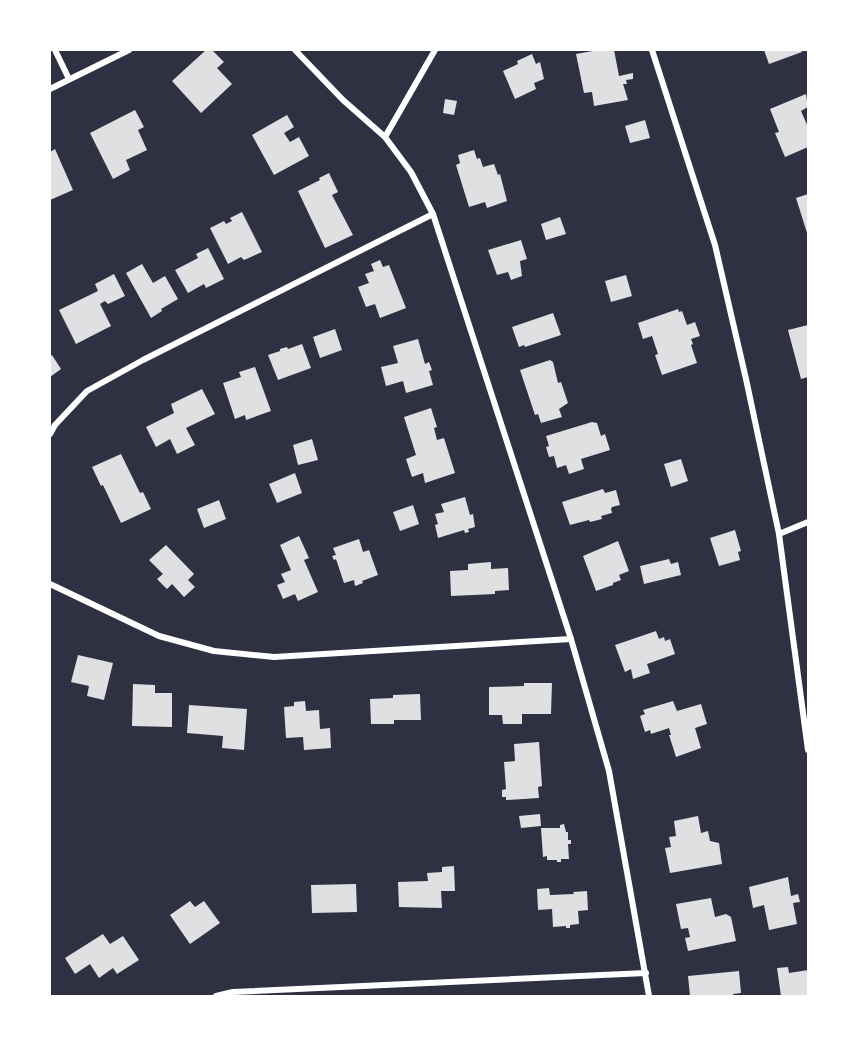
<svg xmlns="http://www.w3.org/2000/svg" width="858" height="1046" font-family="'Open Sans',sans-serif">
<rect width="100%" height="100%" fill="#2d3142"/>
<g fill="#e0e0e3">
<path d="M206,50h6l12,12 -7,6 15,16 -31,29 -29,-32z"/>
<path d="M598,50h16l5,26 14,-3v6l-7,1 1,4h-4l5,16 -34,6 -2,-14 -8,1 -8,-39z"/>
<path d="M764,50h37l1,2 -33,12z"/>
<path d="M532,54l4,10 4,-2 4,17 -10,4 2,6 -21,10 -12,-28 15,-7 -1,-3z"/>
<path d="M806,94l2,13 -7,4 7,16v20l-23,10 -10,-24 4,-1 -9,-23z"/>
<path d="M445,99l12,2 -3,14 -11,-2z"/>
<path d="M135,110l9,17 -6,3 9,20 -21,10 4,10 -17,9 -23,-46z"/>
<path d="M287,115l7,12 -10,6 6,9 9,-5 10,19 -35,19 -22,-40z"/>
<path d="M645,120l5,18 -20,5 -5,-17z"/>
<path d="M55,149l18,41 -23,10v-48z"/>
<path d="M474,150l3,9 3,-1 3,9 11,-3 4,11 2,-1 7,27 -20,7 -2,-6 -16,5 -13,-42 4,-2 -2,-8z"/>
<path d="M329,173l9,19 -6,3 21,40 -28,13 -27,-57 22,-11 -1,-2z"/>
<path d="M808,194v42l-12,-38z"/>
<path d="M242,212l20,40 -18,8 -3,-3 -13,7 -18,-36 14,-7 2,3 6,-3 -2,-3z"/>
<path d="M560,217l6,17 -20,6 -5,-16z"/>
<path d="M521,240l6,19 -7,2 2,15 -11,4 -3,-8 -11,3 -9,-25z"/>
<path d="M208,248l16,31 -18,9 -2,-4 -16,9 -13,-23 23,-12 -2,-4z"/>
<path d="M380,260l3,7 6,-2 17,43 -26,10 -5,-14 -9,3 -8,-20 11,-4 -4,-9 9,-3 -3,-7z"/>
<path d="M142,264l11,19 12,-7 13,23 -17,10 1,2 -11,7 -25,-45z"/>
<path d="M114,274l11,22 -17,8 -3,-3 -5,3 11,22 -35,18 -17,-34 39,-19 -3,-7z"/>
<path d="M626,275l6,21 -21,6 -6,-21z"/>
<path d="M678,309l1,3 3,-1 5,14 8,-3 5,14 -9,3 2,5 -2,1 6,18 -35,12 -7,-20 3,-1 -6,-18 -9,3 -5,-16z"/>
<path d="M553,313l8,22 -36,12 -1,-2 -5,2 -7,-20z"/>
<path d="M808,325v52l-7,2 -13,-49z"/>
<path d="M335,329l7,21 -22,8 -7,-21z"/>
<path d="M418,339l7,25 4,-2 3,8 -3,1 4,14 -27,8 -3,-12 -17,5 -5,-19 17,-4 -5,-17z"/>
<path d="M302,344l9,24 -33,12 -10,-25 12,-4v-2l7,-2 1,2z"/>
<path d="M52,355l9,14 -11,8v-20z"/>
<path d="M550,360l3,2 5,21 3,-1 7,21 -9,6 3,8 -21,6 -3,-9 -3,1 -15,-45z"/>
<path d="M255,367l16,44 -25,9 -1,-5 -10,4 -12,-36 18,-6 -2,-5z"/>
<path d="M202,389l13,25 -29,14 9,17 -18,9 -7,-15 -14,8 -10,-20 28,-14 -3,-9z"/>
<path d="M431,408l6,19 -3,1 3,12 7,-2 11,35 -30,10 -2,-10 -11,4 -6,-18 10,-4 -12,-38z"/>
<path d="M592,422l5,1 4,13 4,-2 5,16 -29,9 3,10 -15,5 -3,-9 -9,3 -3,-12 -5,1 -3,-10 3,-1 -3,-10z"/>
<path d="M312,439l6,21 -20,5 -5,-20z"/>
<path d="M121,454l19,39 3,-1 8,17 -30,14 -18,-38 -2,1 -9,-19z"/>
<path d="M681,459l7,22 -17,6 -7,-23z"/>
<path d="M295,473l7,20 -25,10 -8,-19z"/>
<path d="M603,489l2,4 11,-3 4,15 -8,2 -1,2 1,4 -11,3 1,3 -12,3 -1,-2 -19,5 -8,-23z"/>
<path d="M465,497l5,18 3,-1 2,13 -7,2 1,3 -4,1 -1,-3 -26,8 -3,-13 3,-1 -3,-10 9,-2 -3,-8z"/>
<path d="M219,500l7,19 -22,9 -7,-19z"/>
<path d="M413,505l6,19 -19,7 -7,-19z"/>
<path d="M735,530l6,21 -3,1 2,8 -21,6 -9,-28z"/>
<path d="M299,536l10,22 -5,2 14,32 -20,9 -3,-7 -12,5 -6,-14 8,-3 -4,-8 10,-4 -11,-25z"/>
<path d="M359,539l4,13 6,-2 9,25 -16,6 1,2 -8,3 -1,-6 -10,3 -8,-24 -2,1 -2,-4 4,-1 -3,-7z"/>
<path d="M618,541l11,30 -10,4 2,5 -8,3v2l-17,6 -13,-35z"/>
<path d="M166,545l28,29 -6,6 7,7 -11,10 -12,-13 -5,5 -10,-10 6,-5 -14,-14z"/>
<path d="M669,559l2,5 7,-2 3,13 -37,9 -4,-18z"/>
<path d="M491,562v7l17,-1 1,22 -14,1v3l-44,2 -1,-25 18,-1v-6z"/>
<path d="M656,631l3,8 5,-2 1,4 5,-2 5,15 -28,10 3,9 -17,6 -2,-10 -6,3 -10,-27z"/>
<path d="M78,655l35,8 -9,37 -17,-4 2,-10 -18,-4z"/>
<path d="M524,683h28l-1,31h-29v10h-19l-1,-9h-13v-28l35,-1z"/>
<path d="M133,684l22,1v8h17v34l-40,-1z"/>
<path d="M420,694l1,26h-27v4h-23l-1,-25 23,-1v-3z"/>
<path d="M305,701l1,10 13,-1 1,19 10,-1 1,20 -27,2 -1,-13 -17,1 -2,-31 10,-1v-4z"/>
<path d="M673,701l4,10 24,-7 6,20 -12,4 6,20 -25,9 -7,-22h2l-2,-7 -18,6 -1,-4 -5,2 -5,-16 5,-2 -2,-4z"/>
<path d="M189,705l58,4 -3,41 -22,-2 1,-12 -36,-3z"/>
<path d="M539,742l3,44 -4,1 1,11 -33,2v-3h-4v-7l4,-1 -2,-27 11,-1 -1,-17z"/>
<path d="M540,814l1,12 -20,2 -2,-12z"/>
<path d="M698,816l3,17 7,-2 2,10 9,2 3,21 -52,9 -5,-25 6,-1 -2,-10 7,-1 -2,-15z"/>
<path d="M564,824l2,8h2v8h3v4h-3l1,15h-8v3h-4v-2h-10v-4l-4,1 -2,-29h19v-3z"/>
<path d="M454,866l1,25h-14l1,17 -43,-1 -1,-25 30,-1 -1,-8 15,-1v-5z"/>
<path d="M788,877l3,19 7,-2 2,8 -7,1 4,21 -28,6 -5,-25 -11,3 -4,-21z"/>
<path d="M356,884l1,28 -45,1 -1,-28z"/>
<path d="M549,888l1,7 24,-1 -1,-2 14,-1 1,19 -10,1 1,13 -9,1v3h-4v-2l-13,1 -1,-18 -14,1 -1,-21z"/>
<path d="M711,898l4,19 11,-3 5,3 5,24 -48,10 -3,-13 5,-1 -2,-9 -7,1 -5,-25z"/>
<path d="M190,901l5,6 9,-6 16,22 -30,21 -20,-29z"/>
<path d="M103,934l7,10 13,-8 16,24 -22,14 -4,-6 -14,10 -9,-14 -15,10 -10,-16z"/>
<path d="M788,967l1,6 19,-3v26h-27l-4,-28z"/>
<path d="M739,971l2,22 -8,1v2h-43l-2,-20z"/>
</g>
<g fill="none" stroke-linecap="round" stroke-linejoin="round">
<g stroke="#fff" stroke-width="6">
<path d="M55,50l14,29"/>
<path d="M295,50l48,50 42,37 26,35 22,42 138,425 38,132 40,225"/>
<path d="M652,50l63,195 31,134 33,155 29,216"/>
<path d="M50,89l79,-39"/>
<path d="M385,137l50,-87"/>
<path d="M50,434l5,-9 32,-34 56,-31 290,-146"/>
<path d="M779,534l29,-12"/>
<path d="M50,584l109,52 55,15 60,6 297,-18"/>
<path d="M216,996l17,-4 413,-19"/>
</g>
</g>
<rect width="858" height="1046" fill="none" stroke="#ffffff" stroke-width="102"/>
</svg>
